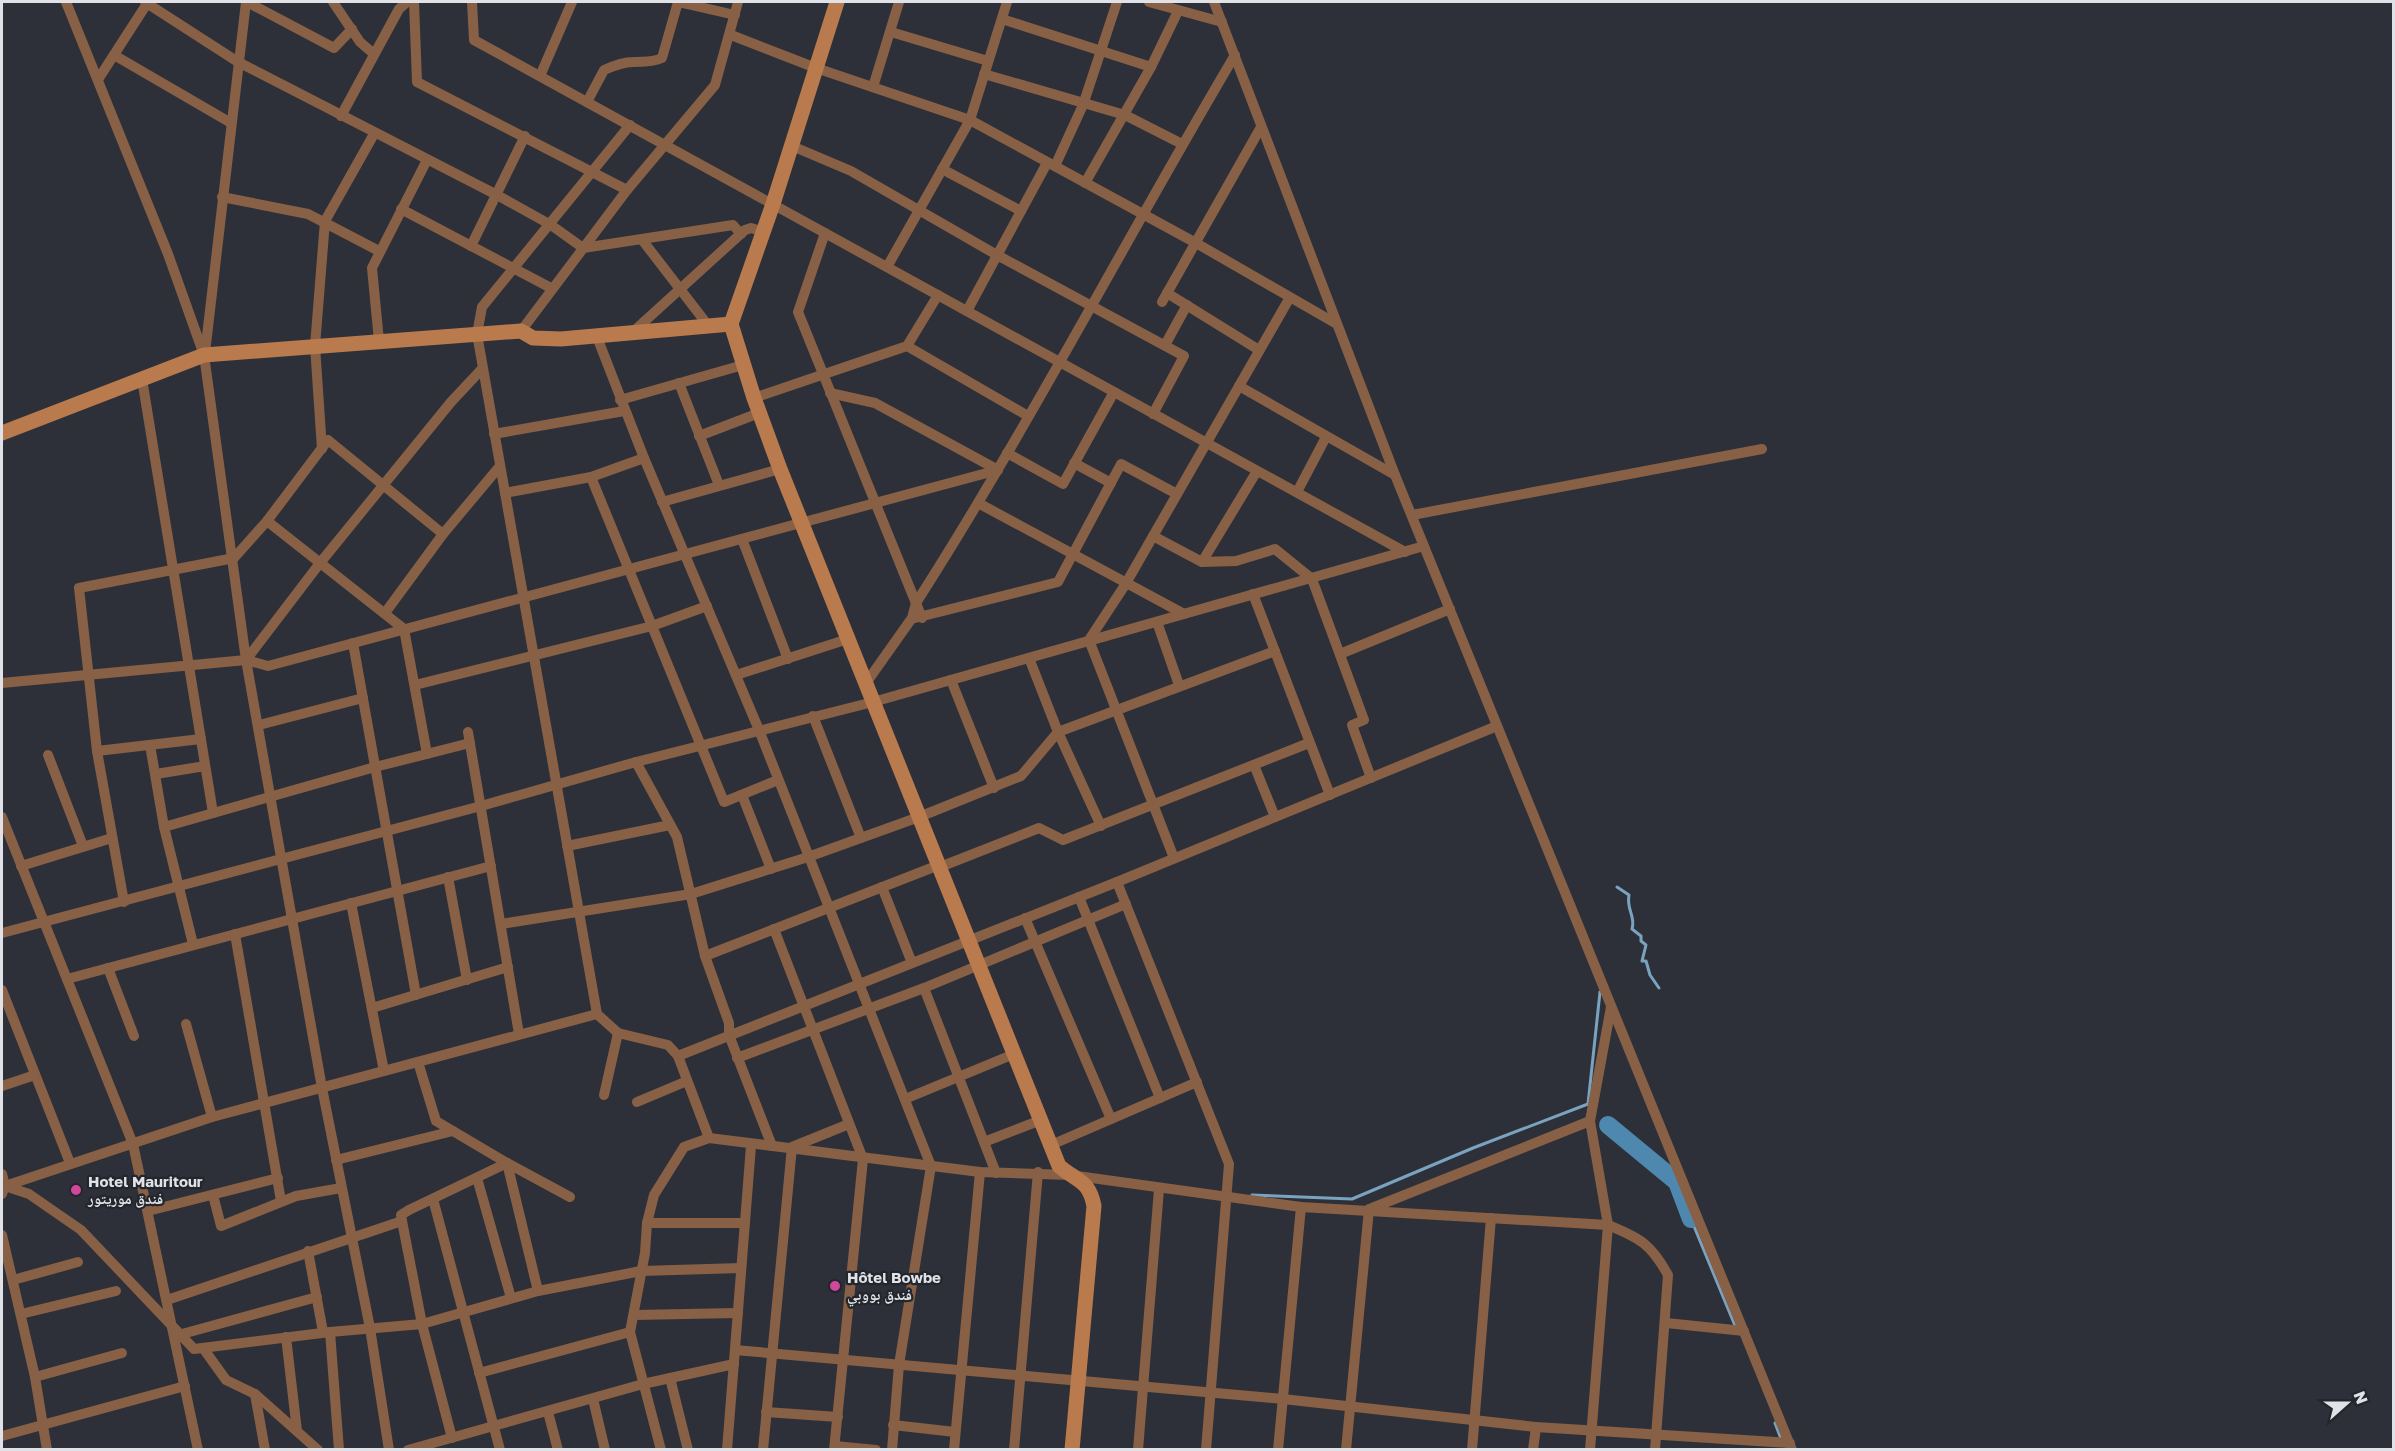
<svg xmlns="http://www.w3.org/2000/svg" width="2395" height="1451" font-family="'Golos Text','Noto Naskh Arabic',sans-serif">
<rect width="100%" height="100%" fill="#2d3038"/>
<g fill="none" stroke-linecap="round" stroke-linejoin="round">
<g stroke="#7aa3c0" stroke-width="3">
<path d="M1617,887l12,8c-3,15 7,21 3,34l9,7v5l5,4 -4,16h4l4,14 9,13"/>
<path d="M1252,1195l100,4 121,-51 115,-44 12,-112"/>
<path d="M1691,1219l45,109"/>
<path d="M1775,1423l6,16"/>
</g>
<path stroke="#4e88af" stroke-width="18" d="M1608,1125l69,57 14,37"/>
<g stroke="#886045" stroke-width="10">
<path d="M66,2l102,252 36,101 42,305 76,428 48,240 19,122"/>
<path d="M145,2l93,60 259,133 54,30 32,23 150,-23 8,9"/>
<path d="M247,2l87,46 18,-19"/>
<path d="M333,2l27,40 14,12"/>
<path d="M414,2l3,80 210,108"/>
<path d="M472,2l2,38 931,512"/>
<path d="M678,2l57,13"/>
<path d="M1149,2l73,20"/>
<path d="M1214,2l181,473 397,975"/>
<path d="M1002,19l149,48"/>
<path d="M891,32l97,29"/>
<path d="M731,35l85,33 154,52 226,123 139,80"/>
<path d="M114,55l117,68"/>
<path d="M984,74l141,41 57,29"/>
<path d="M540,76l32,-74"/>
<path d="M99,78l49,-76"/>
<path d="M873,87l26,-85"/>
<path d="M587,102l17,-32c9,-4 19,-8 29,-8 12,-1 17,1 29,-4l16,-56"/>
<path d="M341,116l58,-107 8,-7"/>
<path d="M630,125l-148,182 -5,27 120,680 21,19 50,12 10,11 31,82"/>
<path d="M792,146l59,25 146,84 187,101 -31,58"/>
<path d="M1055,166l28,-61 34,-103"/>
<path d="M942,169l79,42"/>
<path d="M1085,183l66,-116 27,-56"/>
<path d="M222,197l86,17 71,37"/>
<path d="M401,209l150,79"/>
<path d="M825,233l-27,79 124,306"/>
<path d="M643,241l64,83"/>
<path d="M471,246l54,-110"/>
<path d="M887,267l83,-147 37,-118"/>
<path d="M1167,293l92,57"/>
<path d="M1162,302l99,-175"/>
<path d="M967,311l80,-148"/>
<path d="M635,330l110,-100 6,-2 13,4"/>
<path d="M521,331l106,-141 88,-105 23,-83"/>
<path d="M597,337l47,121 115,272 172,436 -32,199 -7,85"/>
<path d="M379,341l-7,-73 55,-108"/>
<path d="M1165,345l22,-40"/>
<path d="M907,346l121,70"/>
<path d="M205,353l41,-351"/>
<path d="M142,379l71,434"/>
<path d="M679,383l40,102"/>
<path d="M1239,386l156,89"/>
<path d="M830,393l45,10 123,67"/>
<path d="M754,398l153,-52 31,-51"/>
<path d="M620,400l123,-35"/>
<path d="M494,434l130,-23"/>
<path d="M699,436l60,-23"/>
<path d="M322,449l-7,-103 10,-125 49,-87"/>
<path d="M1007,453l56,31 51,-92"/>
<path d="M1074,463l37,20"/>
<path d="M591,477l133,325 54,-22"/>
<path d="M1297,492l29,-55"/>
<path d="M505,493l86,-16 53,-19"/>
<path d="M662,502l118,-33"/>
<path d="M980,504l204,110"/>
<path d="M1412,515l350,-66"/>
<path d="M267,521l137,108 23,125"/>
<path d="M1153,536l49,26 34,-1 39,-12 37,30 52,141 -12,5 19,53"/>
<path d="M742,539l46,120"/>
<path d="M1202,562l55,-91"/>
<path d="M1253,594l77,201"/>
<path d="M385,613l58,-79 57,-68"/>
<path d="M915,618l143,-36 63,-118 56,30"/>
<path d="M1157,622l22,63"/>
<path d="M353,643l63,352"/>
<path d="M1340,654l110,-45"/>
<path d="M1029,658l29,74 43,94"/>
<path d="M246,660l74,-97 131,-161 30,-32"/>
<path d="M736,675l112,-36"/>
<path d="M951,680l43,108"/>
<path d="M2,683l244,-23 22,6 730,-196"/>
<path d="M866,683l46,-65 4,-15c114,-178 211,-366 319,-548"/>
<path d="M415,685l237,-59 55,-20"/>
<path d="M813,716l48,122"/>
<path d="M259,725l104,-27"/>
<path d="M468,732l51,302"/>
<path d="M150,745l14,82 29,117"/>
<path d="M97,751l104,-12"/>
<path d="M48,755l35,91"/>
<path d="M636,762l41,75 28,119 24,67v12l43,111"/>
<path d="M1254,765l21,52"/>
<path d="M156,774l49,-8"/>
<path d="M742,795l29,74"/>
<path d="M2,817l131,327 65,306"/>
<path d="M164,827l211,-60 95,-24"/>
<path d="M567,846l103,-21"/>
<path d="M1174,858l-85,-218 36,-55 164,-286"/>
<path d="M21,866l91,-28"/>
<path d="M940,867l99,-39 24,12 246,-97"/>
<path d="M448,877l19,103"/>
<path d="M1117,882l112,282 -23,286"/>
<path d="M882,887l30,76"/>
<path d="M1079,897l81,201"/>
<path d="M124,902l-27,-151 -18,-163 155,-30 33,-37 61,-81 115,94"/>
<path d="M351,903l33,168"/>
<path d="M1025,918l86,201"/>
<path d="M501,924l190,-30 117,-37 111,-40 102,-41 37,-44 217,-81"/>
<path d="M774,929l89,230 -29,291"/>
<path d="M2,933l479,-127 155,-44 237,-60 551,-156"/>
<path d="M235,934l46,267"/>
<path d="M705,956l234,-91"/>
<path d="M108,968l26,68"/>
<path d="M67,979l424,-113"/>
<path d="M924,988l72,185"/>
<path d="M2,990l68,173"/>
<path d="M372,1008l136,-41"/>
<path d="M186,1024l26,93"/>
<path d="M678,1056l439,-174 380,-156"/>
<path d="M737,1058l187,-70 202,-84"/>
<path d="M418,1062l18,59 71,42 63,34"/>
<path d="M2,1086l33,-11"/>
<path d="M604,1095l14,-62"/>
<path d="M905,1099l109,-45"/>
<path d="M637,1102l50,-21"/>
<path d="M984,1142l57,-22"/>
<path d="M1051,1145l146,-63"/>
<path d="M336,1160l117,-29"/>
<path d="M507,1163l31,128"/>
<path d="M2,1174l3,12 -3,8"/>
<path d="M477,1178l34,120"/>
<path d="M5,1186l24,8 52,36 113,119 136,-17 92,-8 116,-33 103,-20 100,-3"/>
<path d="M5,1186l207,-69 385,-103"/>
<path d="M213,1195l8,31 75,-30 45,-8"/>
<path d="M433,1199l67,251"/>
<path d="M1372,1208l218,-87"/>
<path d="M148,1211l130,-33"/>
<path d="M402,1221l20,103 30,114"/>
<path d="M647,1223h98"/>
<path d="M2,1235l33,142 12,73"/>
<path d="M308,1251l15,81"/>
<path d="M13,1280l65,-18"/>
<path d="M167,1300l235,-79 -1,-6 8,-5 98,-47"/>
<path d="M21,1314l95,-23"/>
<path d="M634,1315l104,-2"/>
<path d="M1666,1323l78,8"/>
<path d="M330,1332l9,118"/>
<path d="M182,1334l135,-37"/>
<path d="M286,1337l11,94"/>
<path d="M203,1348l23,32 29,14 63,56"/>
<path d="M735,1350l548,49 253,28 254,16"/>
<path d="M479,1373l151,-41"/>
<path d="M35,1377l87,-24"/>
<path d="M670,1378l18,72"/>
<path d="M255,1394l10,56"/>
<path d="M593,1399l12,51"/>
<path d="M548,1412l10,38"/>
<path d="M766,1412l72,5"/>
<path d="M893,1425l62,7"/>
<path d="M2,1436l183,-50"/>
<path d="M835,1446l41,4"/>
<path d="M408,1450l235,-66 91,-20"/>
<path d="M661,1450l-31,-118 15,-79 2,-30 7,-28 30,-48 25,-9 271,34 90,3 231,32 307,18c32,13 43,19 60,50l-13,175"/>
<path d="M727,1450l24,-304"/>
<path d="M763,1450l29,-303 57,-23"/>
<path d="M954,1450l26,-278"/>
<path d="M1014,1450l24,-278"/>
<path d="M1138,1450l21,-261"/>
<path d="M1278,1450l23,-243"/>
<path d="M1346,1450l23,-241"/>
<path d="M1472,1450l19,-232"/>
<path d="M1533,1450l3,-23"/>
<path d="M1590,1450l18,-225 -18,-104 21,-114"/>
</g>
<g stroke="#b97a4d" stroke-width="15">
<path d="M837,2l-64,202 -42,120 23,74 26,71 279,697c19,16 30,14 35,40l-22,244"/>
<path d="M2,433l202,-78 317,-24 12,7 28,1 170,-15"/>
</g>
</g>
<g fill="#d1479c" stroke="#23262d" stroke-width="2">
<circle cx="76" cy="1190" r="6"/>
<circle cx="835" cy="1286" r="6"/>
</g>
<g text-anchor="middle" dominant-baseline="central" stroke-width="4.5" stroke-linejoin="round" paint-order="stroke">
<g font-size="15" font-weight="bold" fill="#e0e2e7" stroke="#23262d" text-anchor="start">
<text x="88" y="1181">Hotel Mauritour<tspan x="88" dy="17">فندق موريتور</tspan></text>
<text x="847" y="1277">Hôtel Bowbe<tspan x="847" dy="17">فندق بووبي</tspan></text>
</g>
</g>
<rect width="2395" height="1451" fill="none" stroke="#e0e2e7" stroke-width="6"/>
<g transform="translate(2347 1403) rotate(69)" stroke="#23262d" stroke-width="4.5" paint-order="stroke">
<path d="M0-4.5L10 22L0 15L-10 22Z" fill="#e0e2e7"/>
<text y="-9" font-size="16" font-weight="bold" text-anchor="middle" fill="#e0e2e7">N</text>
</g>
</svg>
